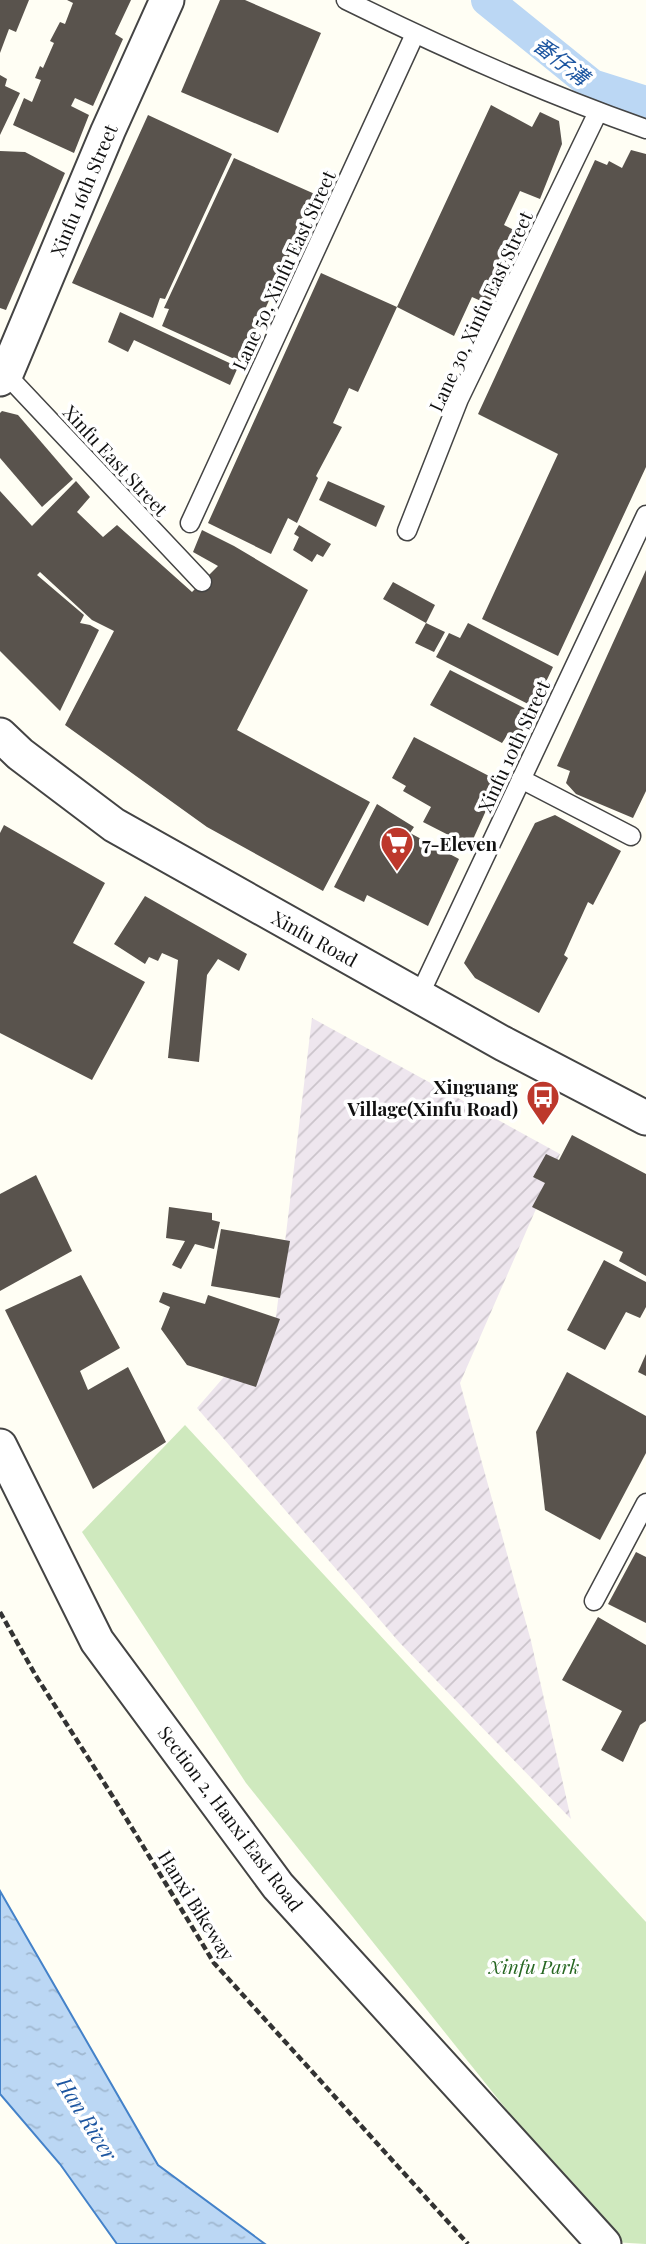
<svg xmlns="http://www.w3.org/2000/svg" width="646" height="2244" font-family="'Playfair Display','Noto Sans TC',serif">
<defs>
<pattern id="industrial-furrows" width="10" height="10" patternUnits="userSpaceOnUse" patternTransform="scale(1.75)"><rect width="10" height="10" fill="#eee6ee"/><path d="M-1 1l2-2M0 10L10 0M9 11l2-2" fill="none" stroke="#cbc4cb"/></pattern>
<pattern id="water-ripples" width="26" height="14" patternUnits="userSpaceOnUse" patternTransform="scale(1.75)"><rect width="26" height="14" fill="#bbd7f4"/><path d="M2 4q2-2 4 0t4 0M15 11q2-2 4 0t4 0" fill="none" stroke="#a0b8d0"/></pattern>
</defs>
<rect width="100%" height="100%" fill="#fffef4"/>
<path fill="url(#industrial-furrows)" d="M312,1018l248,136 -100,229 71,258 40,178 -172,-177 -202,-234 79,-91z"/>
<path fill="#cfe9be" d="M185,1425l461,497v322l-34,-2 -366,-459 -164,-251z"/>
<path fill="url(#water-ripples)" stroke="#4482c9" stroke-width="2" d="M0,1891l158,274 107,79h-148l-57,-80 -60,-70z"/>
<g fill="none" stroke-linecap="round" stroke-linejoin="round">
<path stroke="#bbd7f4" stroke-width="32" d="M487,0l105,85 54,17"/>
</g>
<g fill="#59534d">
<path d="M0,0h29l-13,32 -7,-3 -9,24z"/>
<path d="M67,0h64l-16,34 8,5 -30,67 -18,-8 -4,8 18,9 -15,38 -61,-28 11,-27 8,4 9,-22 -6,-2 5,-12 3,2 11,-25 -4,-2 10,-19 5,2 8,-21z"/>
<path d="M220,0h25l76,33 -43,100 -97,-41z"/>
<path d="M0,75l7,4 -2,7 15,7 -20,42z"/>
<path d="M491,105l41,22 8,-15 19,9 3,23 -22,55 -20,-8 -16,34 18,9 -32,71 -18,-8 -18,39 -57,-29z"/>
<path d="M148,115l84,39 -67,145 -5,-1 -7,20 -81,-35z"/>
<path d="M631,150l15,4v313l-88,189 -76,-37 76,-165 -80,-40 117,-254 12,5 2,-4 13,7z"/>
<path d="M0,151l25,1 40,21 -59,137 -6,-2z"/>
<path d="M234,158l83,37 -76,167 -79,-36 7,-17 -5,-1z"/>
<path d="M321,273l76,34 -39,85 -9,-4 -16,35 9,4 -26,49 2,2 -21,45 -9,-5 -17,36 -63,-31z"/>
<path d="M120,312l118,55 -8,18 -96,-45 -6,12 -20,-10z"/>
<path d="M2,411l16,4 55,64 -31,28 -42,-49v-45z"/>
<path d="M76,481l14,16 -13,15 26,25 14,-12 75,67 26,-26 -25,-14 9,-22 32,16 74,44 -71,140 133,72 -47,89 -116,-64 -142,-102 49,-94 -22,-11 -52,-48 -3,3 47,40 -4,8 10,2 9,5 -39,81 -60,-60v-160l32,35z"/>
<path d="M328,481l57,25 -9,21 -57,-27z"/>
<path d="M299,525l32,19 -8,13 -6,-3 -5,8 -19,-12 6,-13 -5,-3z"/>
<path d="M646,570v221l-13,27 -57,-24 -10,-11 4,-12 -13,-5z"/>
<path d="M393,582l42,23 -9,18 19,9 -11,20 -19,-9 11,-20 -43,-24z"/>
<path d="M468,623l85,44 -19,40 -98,-50 13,-24 11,5z"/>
<path d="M450,670l82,42 -13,27 -11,-5 -6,9 -72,-38z"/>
<path d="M414,737l75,39 4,19 -23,51 -47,-24 8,-15 -28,-16 3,-5 -14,-8z"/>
<path d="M377,804l37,23 -4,6 49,26 -31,67 -61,-31 -3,7 -30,-15z"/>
<path d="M555,815l66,36 -28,54 -5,-3 -24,53 4,3 -29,55 -64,-35 -11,-15 71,-140z"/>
<path d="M4,825l101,58 -32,60 72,39 -53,98 -92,-47v-200z"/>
<path d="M145,896l102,58 -8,17 -21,-12 -11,16 -8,87 -31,-4 10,-98 -16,-7 -4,8 -9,-4 -4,7 -31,-20z"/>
<path d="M572,1135l74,39v102l-27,-15 4,-9 -91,-45 13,-24 -12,-6 13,-23 13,6z"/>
<path d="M36,1175l36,76 -72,40v-97z"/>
<path d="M169,1207l43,6v7l8,2 -6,27 -19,-5 -14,25 -9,-4 13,-24 -19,-3z"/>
<path d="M221,1229l69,12 -10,57 -69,-12z"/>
<path d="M604,1260l42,22v25l-6,11 -14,-6 -21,38 -38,-20z"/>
<path d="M81,1275l39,73 -40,23 8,19 40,-23 38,75 -73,47 -88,-179z"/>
<path d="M163,1292l42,12 3,-9 72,24 -24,68 -69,-22 -26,-36 9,-22 -11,-5z"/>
<path d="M646,1354v22l-8,-4z"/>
<path d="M567,1372l79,44v37l-46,87 -55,-30 -9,-78z"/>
<path d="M636,1552l10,5v66l-38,-19z"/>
<path d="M598,1617l48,28v76l-6,4 -17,37 -22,-12 21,-39 -60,-31z"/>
</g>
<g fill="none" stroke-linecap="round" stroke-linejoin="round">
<defs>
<g id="service">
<path d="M346,0c97,48 197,93 300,129"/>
<path d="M2,370l200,212"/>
<path d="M190,523l225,-489"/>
<path d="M407,531l52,-132 139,-287"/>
<path d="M521,779l110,57"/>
<path d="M419,996l227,-481"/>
<path d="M594,1601l52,-98"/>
</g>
<g id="minor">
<path d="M0,379l6,-5 102,-243 59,-131"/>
<path d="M0,735l20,19 94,71 390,219 142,74"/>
<path d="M0,1446l97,195 181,245 326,358"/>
</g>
</defs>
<use href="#service" stroke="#444" stroke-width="21"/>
<use href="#minor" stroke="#444" stroke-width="37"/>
<path stroke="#333" stroke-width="4.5" stroke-dasharray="7 3.5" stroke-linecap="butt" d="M0,1612l36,64 79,124 99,163 254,281"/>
<use href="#service" stroke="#fff" stroke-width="18"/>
<use href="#minor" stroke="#fff" stroke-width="33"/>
</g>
<defs>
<symbol id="supermarket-pin" viewBox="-11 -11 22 30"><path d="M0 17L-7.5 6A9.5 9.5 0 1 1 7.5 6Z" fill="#bd382c" stroke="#fff"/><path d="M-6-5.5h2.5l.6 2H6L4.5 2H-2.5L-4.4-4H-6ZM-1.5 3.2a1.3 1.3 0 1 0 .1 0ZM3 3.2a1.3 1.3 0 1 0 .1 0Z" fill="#fff"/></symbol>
<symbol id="bus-pin" viewBox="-11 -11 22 30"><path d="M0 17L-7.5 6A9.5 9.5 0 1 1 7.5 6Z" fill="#bd382c" stroke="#fff"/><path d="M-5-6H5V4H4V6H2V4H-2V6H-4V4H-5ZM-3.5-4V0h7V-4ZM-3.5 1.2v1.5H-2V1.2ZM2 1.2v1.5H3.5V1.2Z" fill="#fff"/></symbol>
</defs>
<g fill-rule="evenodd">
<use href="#supermarket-pin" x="378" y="824" width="38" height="52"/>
<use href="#bus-pin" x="524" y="1078" width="38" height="52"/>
</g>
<g text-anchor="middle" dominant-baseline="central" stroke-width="7" stroke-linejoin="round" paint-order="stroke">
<g font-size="19" fill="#111" stroke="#fff">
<text transform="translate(83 190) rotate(-67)">Xinfu 16th Street</text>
<text transform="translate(283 270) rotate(-65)">Lane 50, Xinfu East Street</text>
<text transform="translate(480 311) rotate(-65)">Lane 30, Xinfu East Street</text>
<text transform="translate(116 460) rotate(47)">Xinfu East Street</text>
<text transform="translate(513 746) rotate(-65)">Xinfu 10th Street</text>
<text transform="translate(315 938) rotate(29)">Xinfu Road</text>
<text transform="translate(231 1818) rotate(53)">Section 2, Hanxi East Road</text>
<text transform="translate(197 1905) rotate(58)">Hanxi Bikeway</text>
</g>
<g font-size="19" font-weight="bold" fill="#111" stroke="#fff" text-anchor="start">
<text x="422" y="843">7-Eleven</text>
<text x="518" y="1086" text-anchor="end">Xinguang<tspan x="518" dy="22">Village(Xinfu Road)</tspan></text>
</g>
<g font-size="19" font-style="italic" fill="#276722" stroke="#fff">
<text x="534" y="1966">Xinfu Park</text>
</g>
<g font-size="21" font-style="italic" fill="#1c55a0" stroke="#fff">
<text transform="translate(562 60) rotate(38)">番仔溝</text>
<text transform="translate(88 2118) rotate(58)">Han River</text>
</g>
</g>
</svg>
